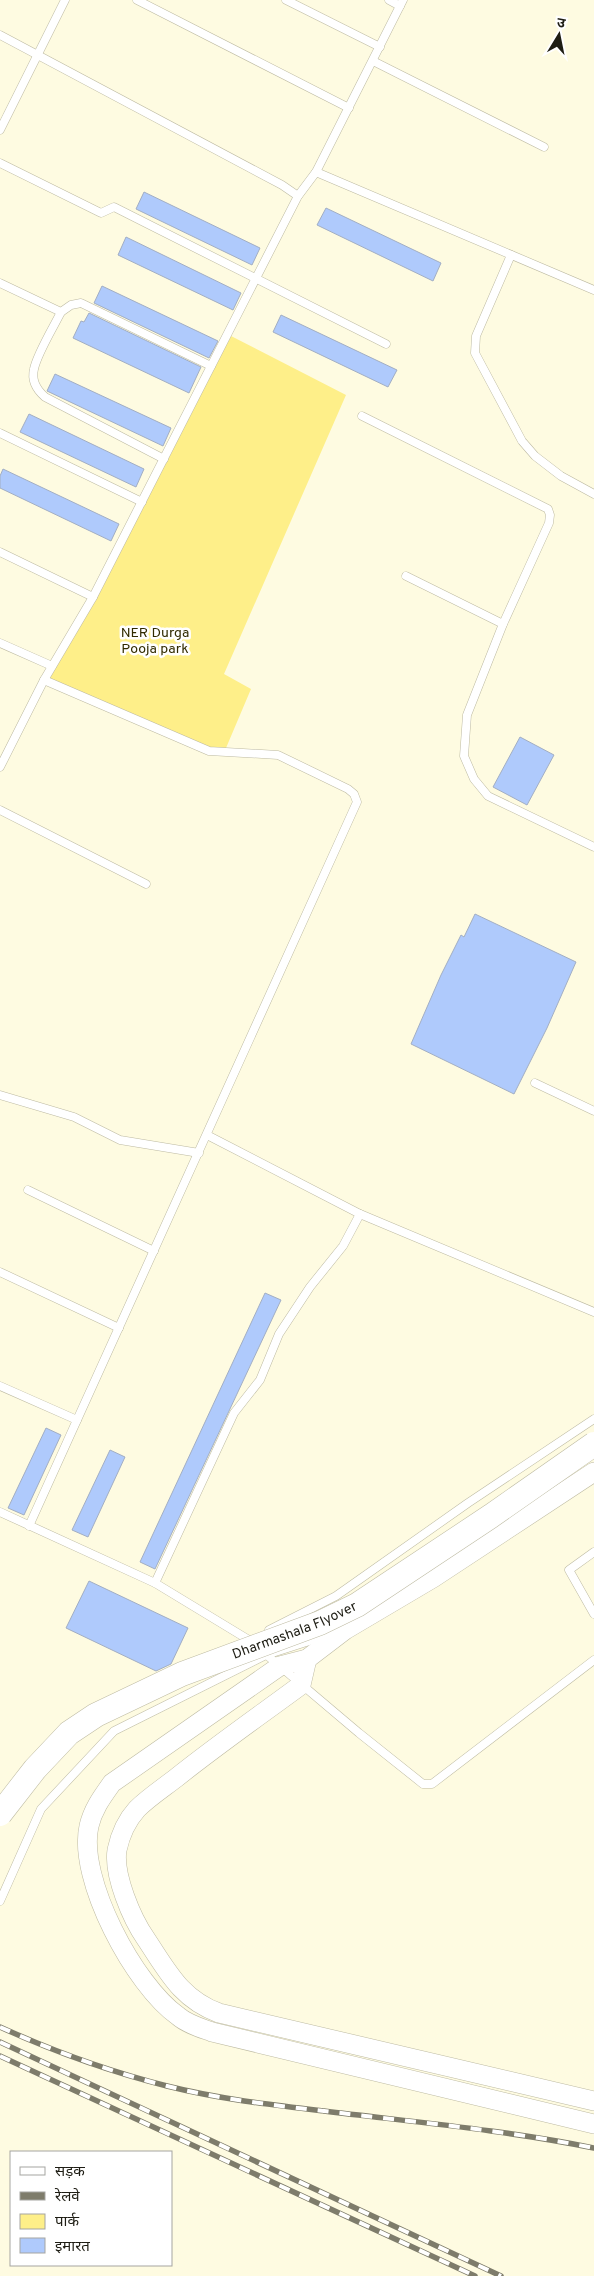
<svg xmlns="http://www.w3.org/2000/svg" width="594" height="2276" font-family="Overpass,'Noto Sans Devanagari',sans-serif">
<rect width="100%" height="100%" fill="#fefbe1"/>
<path fill="#feef89" d="M231,336l115,59 -122,279 27,15 -25,59 -17,3 -163,-74 47,-80z"/>
<g fill="#afcafc" stroke="#a2aec3">
<path d="M144,192l116,56 -8,17 -116,-56z"/>
<path d="M326,208l115,55 -8,18 -116,-56z"/>
<path d="M126,237l115,56 -8,17 -115,-55z"/>
<path d="M102,286l116,55 -9,17 -115,-55z"/>
<path d="M89,313l112,54 -12,26 -116,-55 8,-17 3,1z"/>
<path d="M281,315l116,55 -9,17 -115,-55z"/>
<path d="M55,374l116,54 -8,18 -116,-55z"/>
<path d="M29,414l115,55 -8,18 -116,-55z"/>
<path d="M3,469l116,55 -8,17 -111,-53v-12z"/>
<path d="M520,737l34,18 -27,50 -34,-18z"/>
<path d="M475,914l101,48 -29,66 -33,66 -103,-50 30,-69 20,-40 3,2z"/>
<path d="M265,1293l16,7 -126,269 -15,-7z"/>
<path d="M46,1428l15,7 -37,80 -16,-7z"/>
<path d="M110,1450l15,7 -37,80 -16,-7z"/>
<path d="M89,1581l99,47 -17,36 -15,7 -90,-43z"/>
</g>
<g fill="none" stroke-linecap="round" stroke-linejoin="round">
<defs>
<g id="service">
<path d="M137,0l212,108"/>
<path d="M286,0l94,47"/>
<path d="M389,0l11,6"/>
<path d="M0,35l282,150 16,11"/>
<path d="M373,61l171,86"/>
<path d="M0,130l65,-130"/>
<path d="M0,163l101,50 13,-6 272,137"/>
<path d="M316,172l87,-172"/>
<path d="M511,255l-35,81 -1,17 47,88 13,15 26,20 33,18"/>
<path d="M0,283l61,29 10,-7 10,-2 130,63"/>
<path d="M61,312c-8,16 -24,42 -27,57 -3,12 3,21 11,28l119,62"/>
<path d="M362,416l186,93 2,6 -1,8 -46,101 -36,91 -3,41 10,23 14,17 106,51"/>
<path d="M0,433l142,69"/>
<path d="M0,552l93,45"/>
<path d="M406,576l97,48"/>
<path d="M0,643l52,23"/>
<path d="M0,767l44,-87 49,-83 205,-401 18,-24 278,118"/>
<path d="M0,810l146,74"/>
<path d="M535,1083l59,28"/>
<path d="M0,1095l74,22 46,23 79,13"/>
<path d="M207,1135l153,79 234,98"/>
<path d="M28,1190l126,61"/>
<path d="M0,1272l119,56"/>
<path d="M0,1386l77,34"/>
<path d="M0,1512l155,71 94,57 110,93 64,51h9l162,-124"/>
<path d="M29,1526l328,-724 -3,-8 -6,-5 -70,-34 -69,-4 -165,-71"/>
<path d="M594,1552l-25,18 25,44"/>
<path d="M155,1583l79,-170 26,-33 19,-46 31,-47 33,-41 17,-32"/>
<path d="M269,1630l67,-34 132,-93 126,-84"/>
<path d="M0,1901l41,-92 73,-78 152,-76 62,-20"/>
</g>
<g id="tertiary">
<path d="M594,1472l-161,106 -88,52 -38,29 -27,7 -168,117c-10,14 -19,26 -23,43 -12,53 46,160 89,190 9,8 23,12 34,16l382,92"/>
<path d="M307,1659l-6,26c-42,31 -85,61 -125,93 -13,10 -28,20 -39,31 -10,11 -17,27 -20,41 -4,25 15,69 29,89 22,33 35,60 73,74l375,88"/>
</g>
</defs>
<use href="#service" stroke="#bdbaa2" stroke-width="9"/>
<use href="#tertiary" stroke="#bdbaa2" stroke-width="20"/>
<use href="#service" stroke="#fff" stroke-width="8"/>
<use href="#tertiary" stroke="#fff" stroke-width="19"/>
<defs>
<g id="rail">
<path d="M0,2027c53,24 111,45 167,59 52,13 105,19 157,25 90,11 181,19 270,37"/>
<path d="M0,2042l501,234"/>
<path d="M0,2056l475,220"/>
</g>
</defs>
<use href="#rail" stroke="#7e7c6b" stroke-width="5.5"/>
<use href="#rail" stroke="#fff" stroke-width="4" stroke-dasharray="11" stroke-linecap="butt"/>
<defs>
<g id="primary-bridge">
<path id="s1" d="M0,1814l35,-45 34,-36 27,-18 86,-41 138,-51 37,-18 134,-89 103,-72"/>
</g>
</defs>
<use href="#primary-bridge" stroke="#bdbaa2" stroke-width="25" stroke-linecap="butt"/>
<use href="#primary-bridge" stroke="#fff" stroke-width="24"/>
</g>
<g text-anchor="middle" dominant-baseline="central" stroke-width="5" stroke-linejoin="round" paint-order="stroke">
<g font-size="14" fill="#312b00" stroke="#fff">
<text x="155" y="633">NER Durga<tspan x="155" dy="16">Pooja park</tspan></text>
</g>
<g font-size="14" fill="#1e1d14" stroke="#fff">
<text stroke="none"><textPath href="#s1" startOffset="355">Dharmashala Flyover</textPath></text>
</g>
</g>
<rect x="10" y="2151" width="162" height="115" fill="#ffffff" stroke="#a5a5a1"/>
<rect x="20" y="2167" width="25" height="8" fill="#ffffff" stroke="#a5a5a1"/>
<text x="55" y="2176" font-size="15" fill="#1e1d14">सड़क</text>
<rect x="20" y="2192" width="25" height="8" fill="#7e7c6b" stroke="#a5a5a1"/>
<text x="55" y="2201" font-size="15" fill="#1e1d14">रेलवे</text>
<rect x="20" y="2214" width="25" height="15" fill="#feef89" stroke="#a5a5a1"/>
<text x="55" y="2226" font-size="15" fill="#1e1d14">पार्क</text>
<rect x="20" y="2238" width="25" height="15" fill="#afcafc" stroke="#a5a5a1"/>
<text x="55" y="2251" font-size="15" fill="#1e1d14">इमारत</text>
<g transform="translate(559 35) rotate(10)" stroke="#ffffff" stroke-width="4" paint-order="stroke">
<path d="M0-4L9 19L0 12L-9 19Z" fill="#1e1d14"/>
<text y="-8" font-size="14" font-weight="bold" text-anchor="middle" fill="#1e1d14">उ</text>
</g>
</svg>
